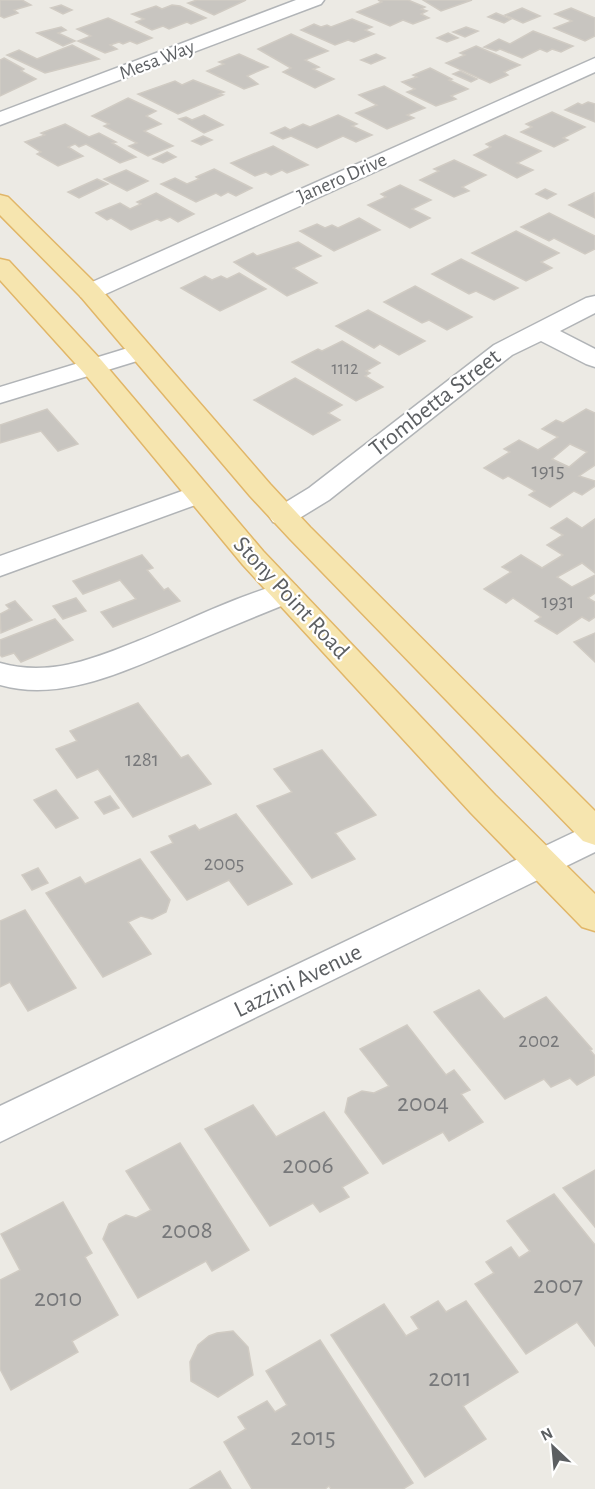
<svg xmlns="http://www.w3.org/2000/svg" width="595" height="1489" font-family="'Alegreya Sans',sans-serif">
<rect width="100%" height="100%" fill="#eceae4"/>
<g fill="#c8c5c0" stroke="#d0cbc3" stroke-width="1.5" fill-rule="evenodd">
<path d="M0,0h22l9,5 -17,5 4,3 -14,5 -4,-2z"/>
<path d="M197,0h49l-32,15 -26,-12z"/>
<path d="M378,0h30l17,7 -4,2 6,2 -6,3 8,4 -16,6 -10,-4 -13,6 -33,-14 25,-10z"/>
<path d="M423,0h49l-31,11z"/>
<path d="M61,5l11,5 -9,4 -12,-6z"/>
<path d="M172,5l8,1 26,12 -15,6 -4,-2 -18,7 -6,-3 -11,4 -16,-8 8,-3 -12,-5 24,-8 6,3z"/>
<path d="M522,8l18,8 -17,7 -18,-8z"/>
<path d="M571,8l24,10v18l-10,5 -31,-13 18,-7 -17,-7z"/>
<path d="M496,13l15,6 -7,4 -16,-6z"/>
<path d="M108,18l44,20 -15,6 -7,-3 -7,3 -4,-2 -9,3 7,4 -12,4 -27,-12 13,-5 -14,-7z"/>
<path d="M352,19l20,8 -7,3 9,4 -20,8 -6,-2 -13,5 -34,-15 13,-6 7,3 6,-2 4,2z"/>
<path d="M61,27l5,3 -8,3 17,8 -12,5 -26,-13z"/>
<path d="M466,27l12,4 -13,6 -12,-5z"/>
<path d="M533,31l40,15 -12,6 -9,-3 -5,3 -7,-3 -18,9 -22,-9 -4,2 -12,-4 15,-8 11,5z"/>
<path d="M448,33l10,5 -11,4 -10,-4z"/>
<path d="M291,34l37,17 -23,9 14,7 -6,2 21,10 -19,9 -32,-16 8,-4 -33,-19z"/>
<path d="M72,45l27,14 -54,14 -38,-18 12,-5 18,9z"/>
<path d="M476,46l44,19 -16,7 4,3 -18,8 -44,-20 19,-8 -5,-2z"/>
<path d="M239,54l29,13 -21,9 11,8 -14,5 -37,-18 17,-7 -5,-2z"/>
<path d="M376,54l9,4 -14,6 -10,-4z"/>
<path d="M4,58l20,11 -3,2 15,8 -36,17v-36z"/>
<path d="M430,68l22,11 -3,1 19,9 -17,7 5,3 -20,7 -29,-14 8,-3 -13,-7 15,-5 -4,-2z"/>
<path d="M460,71l17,8 -6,3 -18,-8z"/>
<path d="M193,80l31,12 -5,2 4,1 -45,19 -40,-20 37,-13 7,4z"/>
<path d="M384,86l41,22 -18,7 7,3 -27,11 -31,-16 21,-8 -18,-10z"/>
<path d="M128,98l28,13 -10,5 15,8 -17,7 29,15 -25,10 -19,-10 8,-3 -33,-17 5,-2 -17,-8z"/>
<path d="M588,102l7,2v18l-30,-12 13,-7 4,2z"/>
<path d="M552,112l33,15 -22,11 5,2 -14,7 -33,-15 11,-5 -6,-3z"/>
<path d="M204,115l19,10 -19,8 -25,-14 7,-2 6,3z"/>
<path d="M338,115l19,9 -5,2 20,9 -16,7 -13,-6 -26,12 -26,-12 -8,3 -12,-6 14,-6 5,3 13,-6 7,3z"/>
<path d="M65,124l24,13 10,-4 17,9 -4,1 24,14 -16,6 -34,-19 -7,3 -4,-3 -7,3 15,9 -25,10 -21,-12 4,-2 -16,-10 20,-7 -4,-2z"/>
<path d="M505,135l36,16 -24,12 16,7 -16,8 -43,-23 17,-8 -5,-3z"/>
<path d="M203,136l9,4 -11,5 -9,-4z"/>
<path d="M273,146l35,19 -21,8 -5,-3 -11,5 -5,-3 -11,4 -24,-13z"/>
<path d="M167,152l9,5 -13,6 -10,-4z"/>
<path d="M454,160l32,15 -24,12 7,4 -15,6 -34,-17 19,-9 -5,-2z"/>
<path d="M214,169l38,19 -16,8 -8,-4 -7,4 -5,-3 -20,9 -35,-18 14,-6 12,6 12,-5 -3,-2z"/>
<path d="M126,170l22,11 -21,10 -23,-12z"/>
<path d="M97,179l11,5 -29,14 -11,-6z"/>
<path d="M400,185l31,15 -19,9 18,9 -20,10 -42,-23 18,-8 -5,-3z"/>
<path d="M545,189l11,5 -9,5 -11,-5z"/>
<path d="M156,193l38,21 -16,8 -8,-5 -9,4 -4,-2 -26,11 -20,-12 -4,2 -11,-7 24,-10 10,6 11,-5 -4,-2z"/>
<path d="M594,193l1,25 -26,-13z"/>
<path d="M549,213l46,23v13l-10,5 -31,-16 -5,3 -28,-14z"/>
<path d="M359,218l21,12 -46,21 -34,-20 17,-7 8,4 7,-3 6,3z"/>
<path d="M516,231l43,22 -18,9 11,6 -26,13 -54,-28z"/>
<path d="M298,242l23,14 -28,12 24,15 -30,13 -53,-34 19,-9 4,3z"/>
<path d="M461,259l57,29 -24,12 -18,-9 -7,3 -37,-20z"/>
<path d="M239,273l27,16 -46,22 -39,-23 24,-12 7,4 9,-4 6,3z"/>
<path d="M415,286l57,31 -25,13 -18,-10 -7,3 -38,-21z"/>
<path d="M368,310l57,31 -26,14 -19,-11 -6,4 -38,-22z"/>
<path d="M342,341l38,22 -14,8 4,2 -5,3 18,11 -27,14 -64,-39 26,-13 4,2z"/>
<path d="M295,378l47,27 -14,8 12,7 -27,15 -59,-35z"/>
<path d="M47,409l31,35 -20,7 -17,-20 -41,12v-18z"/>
<path d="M586,409l9,4v52l-16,11 16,5v5l-13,9 -8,-4 -24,16 -21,-12 6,-4 -27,-15 -5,3 -19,-11 26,-16 -6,-3 15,-9 19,10 20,-13 -16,-8 14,-9 7,3zM570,444l17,8 -18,15 -17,-8z"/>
<path d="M567,518l15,10 13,-9v54l-13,-10 -25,14 15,10 23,-12v18l-7,5 7,4v15l-6,4 -7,-4 -25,17 -22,-13 6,-4 -28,-19 -7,5 -22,-14 27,-17 -9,-5 19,-12 21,13 21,-13 -16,-10 16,-10 -12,-7z"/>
<path d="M142,555l11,13 -6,2 17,20 4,-2 12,13 -67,26 -12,-15 35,-13 -16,-19 -37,14 -10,-13z"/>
<path d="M76,598l10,13 -23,8 -10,-13z"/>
<path d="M15,601l17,19 -31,13 -1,-19 10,-5 -4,-4z"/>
<path d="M55,619l18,21 -52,22 -7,-9 -12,4 -2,-2v-15z"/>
<path d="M595,633v29l-21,-20z"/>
<path d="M138,703l43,55 7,-3 23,29 -78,33 -35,-48 -21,9 -21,-29 21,-8 -7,-10z"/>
<path d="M322,750l54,65 -41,18 20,26 -43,19 -55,-72 35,-14 -18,-23z"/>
<path d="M56,790l22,28 -22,10 -22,-28z"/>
<path d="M110,796l9,12 -15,6 -9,-12z"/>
<path d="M236,814l56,70 -44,21 -19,-25 -42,20 -36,-48 22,-9 -4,-7 26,-11 4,5z"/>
<path d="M140,859l30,41 -4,12 -14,7 -11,-3 -13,6 23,32 -48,23 -57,-84 34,-16 5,7z"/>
<path d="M38,868l10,15 -16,7 -10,-15z"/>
<path d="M25,910l51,78 -48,23 -18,-29 -10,5v-66z"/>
<path d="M479,990l25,29 42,-22 46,52 -2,1 5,6v19l-18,10 -7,-7 -19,9 -7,-8 -39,20 -71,-87z"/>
<path d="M407,1025l39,50 8,-5 16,20 -9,4 22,28 -34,19 -6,-9 -60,32 -38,-52 3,-14 14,-7 12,2 15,-7 -29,-37z"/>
<path d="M253,1105l23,32 48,-25 44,61 -26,14 7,10 -29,15 -7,-9 -43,23 -65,-97z"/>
<path d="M180,1143l69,107 -37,21 -6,-10 -68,37 -35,-59 6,-15 17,-9 10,3 15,-8 -25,-39z"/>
<path d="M595,1170v57l-32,-39z"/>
<path d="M554,1194l41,51v101l-18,-24 -51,32 -51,-70 19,-11 -8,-11 25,-15 8,11 11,-7 -23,-30z"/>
<path d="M63,1202l29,51 -7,4 33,58 -46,26 6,11 -67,38 -11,-21v-89l20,-10 -19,-36z"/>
<path d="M438,1301l8,11 20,-11 52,71 -55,34 23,33 -61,38 -94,-142 53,-31 22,32 13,-7 -8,-12z"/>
<path d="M233,1331l15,16 5,28 -35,22 -27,-16 -1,-19 8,-17 11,-9 8,-3z"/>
<path d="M320,1340l93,143 -10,6h-72l-2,-3 -4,3h-73l-28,-47 22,-13 -8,-12 29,-16 8,11 12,-7 -21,-34z"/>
<path d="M220,1471l11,18h-41z"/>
</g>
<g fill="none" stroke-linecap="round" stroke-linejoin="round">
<defs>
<g id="minor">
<path d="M296,0h28l-3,4 -321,121v-13z"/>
<path d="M595,58v14l-496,225 -9,2 -9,-2 -3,-5 3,-5z"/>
<path d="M595,296v17l-35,18 35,18v18l-9,-3 -45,-23 -29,14 -183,145 -36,22 -10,3 -10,-3 -4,-6 4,-6 36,-22 185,-143 92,-47z"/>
<path d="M141,344l9,3 4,5 -4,5 -150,46v-16z"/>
<path d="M199,485l10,3 4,6 -4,6 -209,76v-20z"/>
<path d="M285,583l11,3 4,7 -4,7c-37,15 -74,30 -111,46 -57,23 -122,57 -185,39v-22c49,14 93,-4 138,-22 48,-19 98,-45 147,-58z"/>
<path d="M595,824v28l-595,290v-36l583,-278z"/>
</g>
<g id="major">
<path d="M0,195l8,2 91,90 171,197 40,43 285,284v34l-12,-4 -293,-302 -40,-43 -169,-199 -81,-82z"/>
<path d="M0,259l9,2 93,100 161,190 232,244 100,99v37l-13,-4 -111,-114 -228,-248 -159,-192 -84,-93z"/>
</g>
</defs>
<use href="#minor" stroke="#b1b4b7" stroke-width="3"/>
<use href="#major" stroke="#e1b668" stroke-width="3"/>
<use href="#minor" fill="#fff" fill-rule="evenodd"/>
<use href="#major" fill="#f6e5af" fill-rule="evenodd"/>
</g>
<g text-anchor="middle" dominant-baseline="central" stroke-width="4.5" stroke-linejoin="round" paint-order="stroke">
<g font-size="18" fill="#77787a">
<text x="345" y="369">1112</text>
</g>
<g font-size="20" fill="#5c5f62" stroke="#fff">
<text transform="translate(157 60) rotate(-21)">Mesa Way</text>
<text transform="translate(342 178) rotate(-24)">Janero Drive</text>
</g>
<g font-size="21" fill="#77787a">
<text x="548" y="470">1915</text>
<text x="558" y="601">1931</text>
<text x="142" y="759">1281</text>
<text x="224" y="863">2005</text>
<text x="539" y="1040">2002</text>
</g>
<g font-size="24" fill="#5c5f62" stroke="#fff">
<text transform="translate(435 403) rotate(-38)">Trombetta Street</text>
<text transform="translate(291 598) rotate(47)">Stony Point Road</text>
<text transform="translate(298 981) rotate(-26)">Lazzini Avenue</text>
</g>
<g font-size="26" fill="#77787a">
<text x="423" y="1103">2004</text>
<text x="308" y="1165">2006</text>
<text x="187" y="1230">2008</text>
<text x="558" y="1285">2007</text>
<text x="58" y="1298">2010</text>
<text x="450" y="1378">2011</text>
<text x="313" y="1437">2015</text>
</g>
</g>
<g transform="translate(553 1447) rotate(334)" stroke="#ffffff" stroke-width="4.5" paint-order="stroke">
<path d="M0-4.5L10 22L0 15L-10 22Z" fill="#5c5f62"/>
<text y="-9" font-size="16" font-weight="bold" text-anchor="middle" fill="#5c5f62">N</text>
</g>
</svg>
